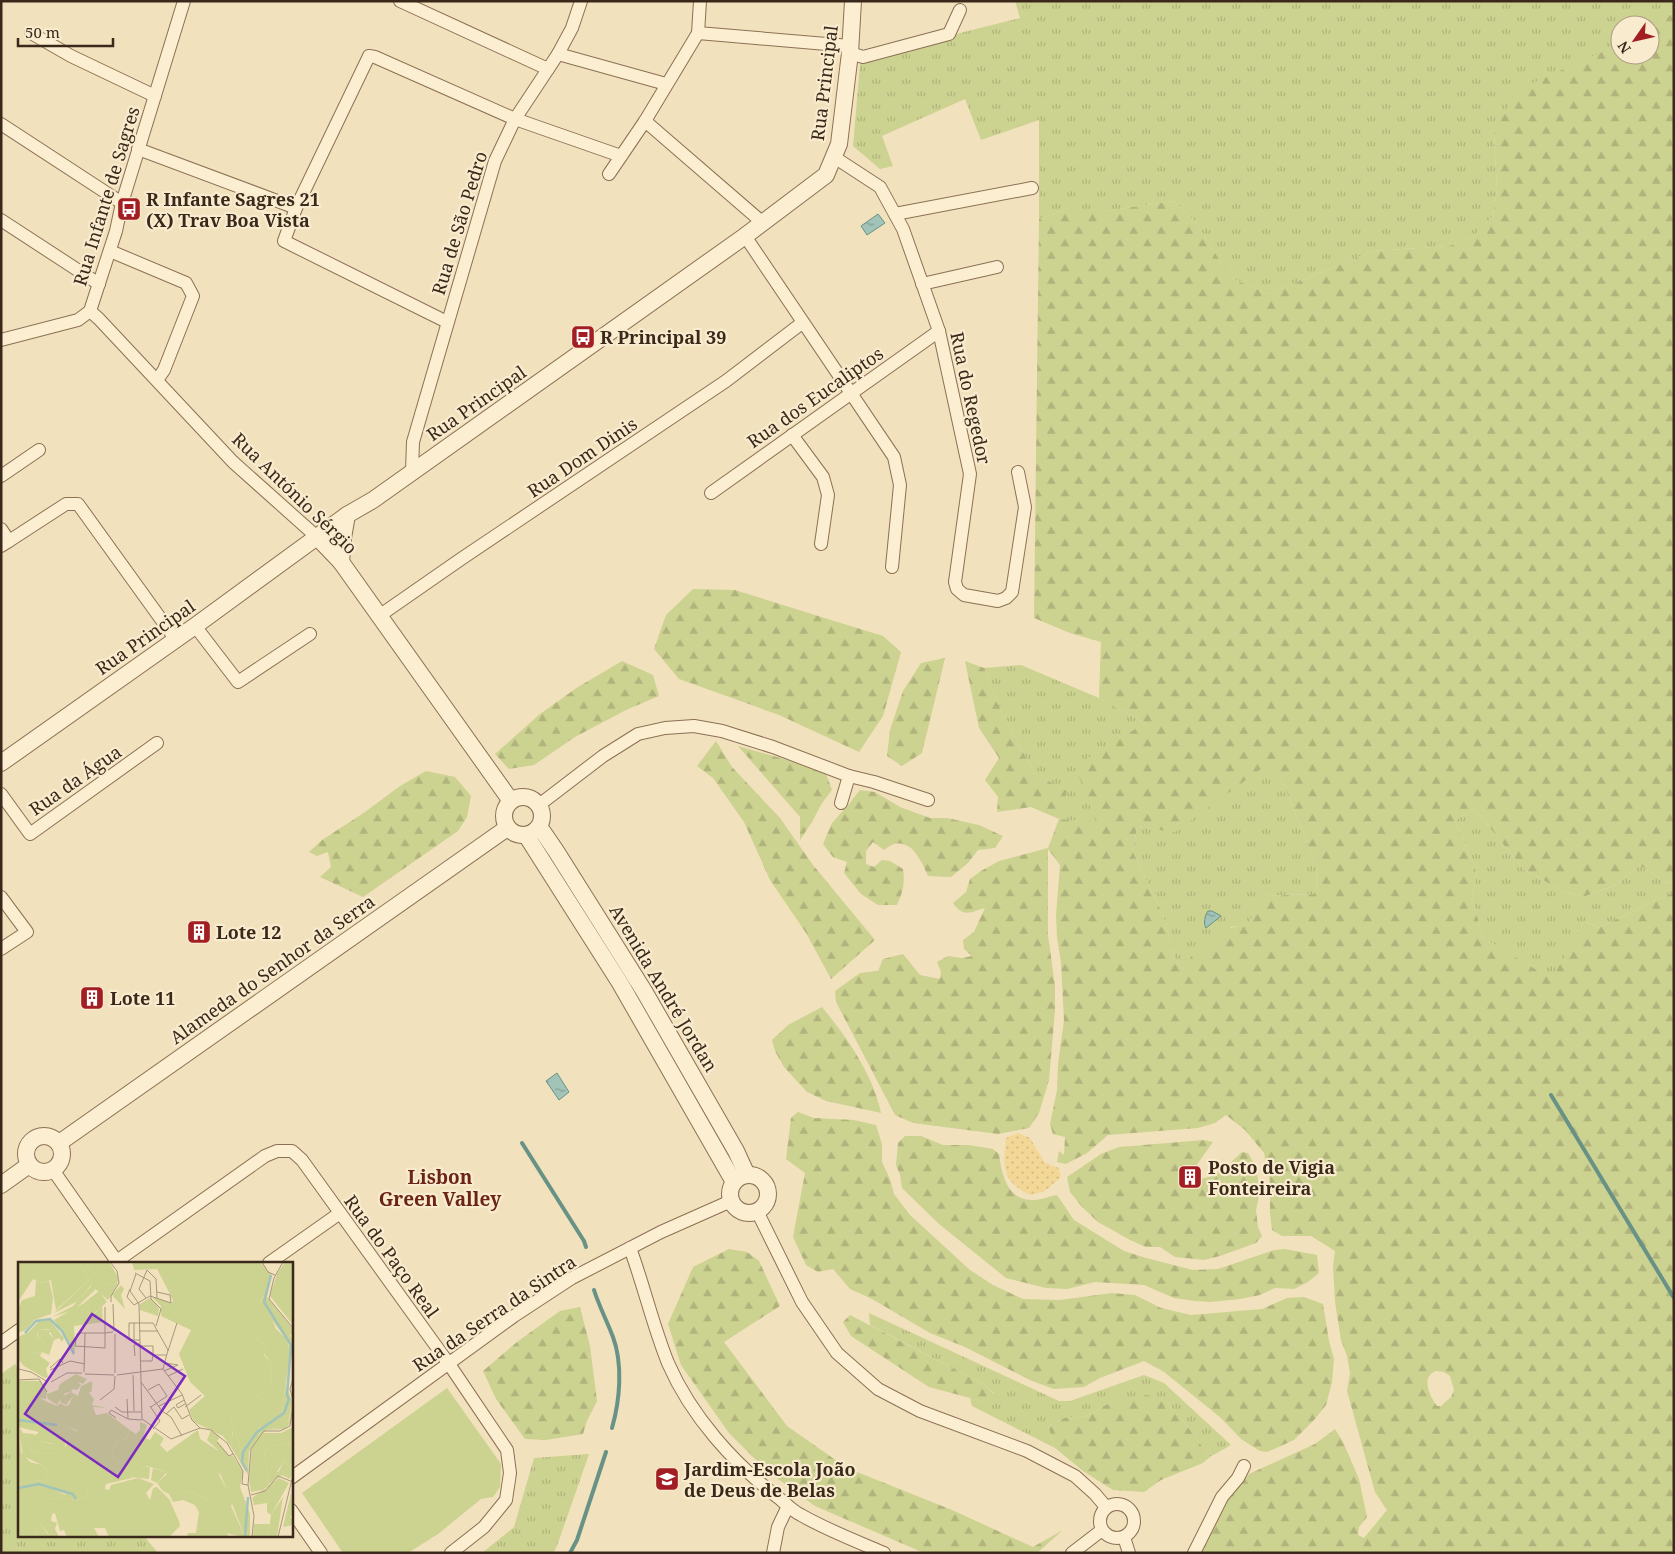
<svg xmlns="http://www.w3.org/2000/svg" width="1675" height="1554" font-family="'Noto Serif',serif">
<defs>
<pattern id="grass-tufts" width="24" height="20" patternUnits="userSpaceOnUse" patternTransform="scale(1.25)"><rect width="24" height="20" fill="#ccd290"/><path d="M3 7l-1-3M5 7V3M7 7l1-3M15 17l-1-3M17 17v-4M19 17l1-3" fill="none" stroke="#b0b47c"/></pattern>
<pattern id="forest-firs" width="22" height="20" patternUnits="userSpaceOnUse" patternTransform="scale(1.25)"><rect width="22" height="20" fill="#ccd290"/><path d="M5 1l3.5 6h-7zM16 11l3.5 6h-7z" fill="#b0b47c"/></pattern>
<pattern id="sand-dots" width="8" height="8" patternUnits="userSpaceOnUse" patternTransform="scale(1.25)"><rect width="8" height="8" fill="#f2d797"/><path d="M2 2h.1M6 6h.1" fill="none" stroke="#d0b982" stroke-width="1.8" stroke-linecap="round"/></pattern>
<pattern id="water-ripples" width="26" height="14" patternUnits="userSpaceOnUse" patternTransform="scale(1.25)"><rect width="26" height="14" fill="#a1c3b8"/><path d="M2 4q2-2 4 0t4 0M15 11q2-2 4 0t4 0" fill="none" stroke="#849e95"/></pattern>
</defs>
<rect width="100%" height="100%" fill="#f2e1bd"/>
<g fill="url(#grass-tufts)">
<path d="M1015,1h659v10l-15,15 -9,4v-5h-30v19l-35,16 -91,74 3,56 -4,26 -20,21 -24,9 -76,5 -104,43 -38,-16 -36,-57 -21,-20 -69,10h-42l-24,8v-99l-58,20 -16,-41 -83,37 11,30 -13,3 -27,-23 7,-82 104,-32 56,-14z"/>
<path d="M1021,665l78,33 46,25 -48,100 -38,-4 7,-28 -31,-17 -31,-56 -20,-50z"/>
<path d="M1261,768l18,6 38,92 -1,28 -54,2 -14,29 -17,2 -23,27 -24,16 -9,-12 -12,-43 -30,-63 4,-25 38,4z"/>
<path d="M1475,809l48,60 38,21 22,7 33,-12 23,-20 29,19 6,-4v12l-76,36 -14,-7 -31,59 -70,-42 -11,-41 5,-23 -22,-54z"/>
<path d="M869,1313l190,88h11l74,-26 20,8 67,62 -21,12 -26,-35 -18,-21 -57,2 -22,13 -23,2 -16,8 7,22 -83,-42 -2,-8 15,4 9,-9 -9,-8 -115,-60z"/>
<path d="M15,1364l4,6v165h124l15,18h-157v-179z"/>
<path d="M589,1454l-32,92 -4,7h-71l32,-26 20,-69z"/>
</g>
<g fill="url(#forest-firs)" fill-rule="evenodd">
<path d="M1674,11v869l-6,4 -29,-19 -23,20 -33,12 -22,-7 -38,-21 -48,-60 -20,11 22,54 -5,23 11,41 69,41 32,-58 14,7 76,-36v661h-475l9,-24 22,-32 19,-23 66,-30 20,-15 8,13 16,37 8,38 -8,10 -1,8 6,3 23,-28 -12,-18 -28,-101 3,-18 -3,-17 -6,-16 -6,-38 -2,-36 2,-15 -24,-15h-29l-10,-6 -2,-17v-31l-6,-29 -19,-23 -19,-15 -11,8 -17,5 -90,7 -21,18 -21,11 -9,-2 2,-11 5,4 1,-18 -12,-3 -3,-10 7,-34 1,-26 6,-44 -3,-57 -4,-26 -1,-22 4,-50 -12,-16v86l7,51v24l-6,70 -10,33 -10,15 -31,6 -85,-11 -18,-8 -59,-113 -1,-11 25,-18 18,-2 5,-12 20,-5 17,21 20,4 1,-7 -4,-10 11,-6 14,2 10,-2 -8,-7 -1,-9 11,-8 11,-24c-14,4 -22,10 -32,-5l13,-11 4,-13 11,-8 18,-10 49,-13 11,-29 -28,-12 -34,5 1,-15 -13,-17 14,-22 -20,-30 -14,-67 19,7 20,50 31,56 32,17 -8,28 37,3 -21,-56 70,-43 -46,-25 2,-56 -31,-9 -36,-15 5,-399 24,-8h42l69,-10 21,20 36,57 38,16 104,-43 76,-5 24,-9 20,-21 4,-26 -3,-56 21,-43 105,-47v11h30v-25l9,-4zM1261,769l18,5 38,92 -1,28 -55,2 -13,29c-25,3 -30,5 -40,29l-15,-1 -9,17 -9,-12 -12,-43 -30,-63 4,-25 38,5zM1436,1371l8,1 6,4 4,14 -3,7 -10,9h-4c-7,-9 -17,-29 -1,-35z"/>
<path d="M693,589l42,1 96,30 52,16 18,16 -18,64 -24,36 -80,-37 -100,-36 -25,-30 12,-34z"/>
<path d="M945,658l-23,95 -20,13 -15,-10 3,-26 13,-39 18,-28z"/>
<path d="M622,661l31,14 6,21 -33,14 -51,27 -41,28 -25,4 -14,-15 45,-40 38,-27z"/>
<path d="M716,741l16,26 48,51 33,47 62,75 -44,39 -25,-46 -36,-53 -26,-58 -31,-44 -16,-12z"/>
<path d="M738,746l49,14 39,14 6,16 -10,13 -10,19 -12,18v-23z"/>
<path d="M426,771l29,6 16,19 -4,21 -9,14 -95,66 -43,-20 11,-10 -3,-15 -11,4 -8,-4 13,-12 43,-28 35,-26z"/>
<path d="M860,790l15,2 25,15 30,11h17l32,7 24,11 -8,12 -17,2 -10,13 -17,14 -23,-1c-6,-13 -15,-36 -33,-32 -3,0 -8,4 -11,6l-11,-8 -7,9v13l8,3 8,-7 8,1 13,8c2,14 0,23 -6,36h-19l-17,-11 -17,-21 3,-11 -14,-5 -10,-13 9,-21 17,-19z"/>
<path d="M822,1007c25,30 51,68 59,106l-55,-12 -19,-9 -23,-25 -9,-16 -3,-11 16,-15z"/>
<path d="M798,1112l16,6 40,2 22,5 6,19v18l8,17 4,15 16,21 60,55 23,15 30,14 37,1 52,-7 23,2 26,13 30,7 71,-6 25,-11 17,-1 19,7 6,37 5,18 -2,23 -6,23 -11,14 -21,21 -27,12 -7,-1 -19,-12 -20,-21 -57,-46 -20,-11 -44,17 -16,9 -30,2 -22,-8 -67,-34 -35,-14 -58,-34 -22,-10 -17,-20 -15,3 -12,-7 -13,-28 12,-64 -19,-14 5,-41z"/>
<path d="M905,1136h16l22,9h26l24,4 6,5c3,21 8,47 35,46 7,0 16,-4 23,-5l17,25 50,31 22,7 47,12 25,-1 56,-19 11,-1 32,6 2,18 -11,9 -14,7 -19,-1 -15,7 -20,4 -30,3 -15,-1 -21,-3 -30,-13 -49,-3 -28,7 -21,-1 -40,-10 -67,-54 -37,-36 -2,-13 -4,-10 2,-22z"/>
<path d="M1204,1140l9,2 -20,28 5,9c18,-1 31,-15 44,-27l6,1 8,14 4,25 -4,18 2,17 4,9 -6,7 -36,13 -16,4 -29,-3 -15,-10h-14l-16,-7 -32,-18 -16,-15 -12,-15 -3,-15 34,-23 18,-7z"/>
<path d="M729,1249l18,3 12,9 21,45 -56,36 63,84 60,42 105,42 81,37 30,-17 -26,23h-113l-109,-47 -48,-35 -38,-38 -48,-68 -13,-41 25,-57z"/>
<path d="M580,1307l10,39 7,55 -10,20 -4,13 -37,6 -21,-1 -29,-40 -13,-28 34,-29 43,-31z"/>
<path d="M850,1315l135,70 9,9 -9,8 -56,-15 -78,-51 -8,-14z"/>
<path d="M1147,1395l19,6 18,21 26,35 -7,6 -42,17 -17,12 -31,-2 -30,-19 -28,-23 -7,-22 16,-8 23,-2 22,-13z"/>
</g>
<path fill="url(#sand-dots)" d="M1018,1133l12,5 15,25 14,5 2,9 -16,14 -14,4c-30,-13 -28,-28 -25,-57z"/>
<path fill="#ccd290" d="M447,1388l54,76 -1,23 -7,10 -12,2 -43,35 -30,19h-65l-41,-60z"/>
<g fill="url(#water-ripples)" stroke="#689286">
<path d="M878,214l7,9 -18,12 -6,-9z"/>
<path d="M1208,911h4l9,5 -15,12c-3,-4 -1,-13 2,-17z"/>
<path d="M557,1073l12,19 -10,8 -13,-19z"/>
</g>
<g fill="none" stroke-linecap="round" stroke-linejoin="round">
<g stroke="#689286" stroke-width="4">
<path d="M1551,1095l123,203"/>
<path d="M522,1143l62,98 2,6"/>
<path d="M594,1290c5,16 13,31 19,47 10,27 7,63 -1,91"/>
<path d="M570,1553l7,-13 29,-88"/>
</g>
<defs>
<g id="minor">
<path d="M400,1l148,68"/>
<path d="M31,33l40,23 84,40"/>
<path d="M698,33l152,13"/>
<path d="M850,53l13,4 86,-23 11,-24"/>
<path d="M558,54l108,30"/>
<path d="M645,121l118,102"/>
<path d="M1,124l121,79"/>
<path d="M138,149l158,59"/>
<path d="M834,157l46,30 23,42 36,102 31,143 -15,108 2,7 7,6 34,6 8,-3 6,-6 13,-85 -7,-35"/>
<path d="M609,174l36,-53 53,-88 2,-32"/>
<path d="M895,214l137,-26"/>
<path d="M1,220l98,64"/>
<path d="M745,236l149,221 6,28 -8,82"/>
<path d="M110,251l76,32 7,13 -29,74 -7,10"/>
<path d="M922,284l75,-17"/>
<path d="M90,311l9,8 134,143 84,75"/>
<path d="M447,322l-163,-81 12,-33 73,-152 6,1 140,62 106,37"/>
<path d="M1,340l77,-20 12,-9 26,-80 6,-28 62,-202"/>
<path d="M792,435l31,42 5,18 -7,49"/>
<path d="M412,471l1,-29 82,-281 20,-42 43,-65 14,-26 9,-27"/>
<path d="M1,476l38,-26"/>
<path d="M711,493l228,-162"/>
<path d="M1,529l8,12 -8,5"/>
<path d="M9,541l57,-37h12l98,136"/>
<path d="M379,616l82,-57 265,-178 76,-58"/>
<path d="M195,626l43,56 72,-48"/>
<path d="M1,794l29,40 127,-91"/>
<path d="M841,803l8,-27"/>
<path d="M539,805l64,-49 35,-22 27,-6 29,-2 28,5 51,16 76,29 25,6 54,18"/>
<path d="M1,897l26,35 -26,17"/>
<path d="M53,1170l65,93"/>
<path d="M757,1211l45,91 35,51 41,36 42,22 107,40 48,25 20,18 11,13"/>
<path d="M630,1248c14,38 23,78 38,115 23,53 66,101 112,136 7,6 13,12 21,16 26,15 55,26 83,38"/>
<path d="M114,1263l151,-107 12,-5h15l10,9 147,204 58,86 3,23 -4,27 -22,27 -33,26"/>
<path d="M269,1263l71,-50"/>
<path d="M1,1343l18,-13"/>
<path d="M291,1478l223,-162 58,-38 89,-46 70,-31"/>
<circle cx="1117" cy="1521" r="17"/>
<path d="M291,1510l30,43"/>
<path d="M1124,1537l5,16"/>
<path d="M773,1553l5,-26 10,-21"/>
<path d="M1072,1553l30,-23"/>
<path d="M1194,1553l28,-56 16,-19 6,-12"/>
</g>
<g id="tertiary">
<path d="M317,537l24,25 170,239"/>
<path d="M341,562l2,-24 4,-23"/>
<path d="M1,763l194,-137 152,-111 26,-15 372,-264 81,-61 13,-31 11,-91 3,-52"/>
<circle cx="523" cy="816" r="19"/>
<path d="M538,828l5,4 13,19 88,140 92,160 11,24"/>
<path d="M526,835l94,148 114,199"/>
<circle cx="44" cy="1154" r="18"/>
<path d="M59,1143l448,-315"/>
<circle cx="749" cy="1194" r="19"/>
<path d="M1,1185l28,-20"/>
</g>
</defs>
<use href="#minor" stroke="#8c7054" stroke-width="14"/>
<use href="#tertiary" stroke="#8c7054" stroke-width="18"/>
<use href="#minor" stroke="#fceed1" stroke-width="12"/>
<use href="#tertiary" stroke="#fceed1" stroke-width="16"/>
</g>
<defs>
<symbol id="bus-square" viewBox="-11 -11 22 22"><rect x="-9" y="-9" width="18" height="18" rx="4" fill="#a21e23" stroke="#f9ebce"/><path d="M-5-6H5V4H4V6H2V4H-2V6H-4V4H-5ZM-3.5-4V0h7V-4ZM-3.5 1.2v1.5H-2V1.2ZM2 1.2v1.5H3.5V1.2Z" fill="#fff"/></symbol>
<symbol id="building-square" viewBox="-11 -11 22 22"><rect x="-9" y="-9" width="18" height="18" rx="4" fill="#a21e23" stroke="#f9ebce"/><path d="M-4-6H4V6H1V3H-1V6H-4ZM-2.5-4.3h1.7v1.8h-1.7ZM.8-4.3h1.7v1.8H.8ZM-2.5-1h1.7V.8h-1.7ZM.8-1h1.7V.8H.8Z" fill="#fff"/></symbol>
<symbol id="school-square" viewBox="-11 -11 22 22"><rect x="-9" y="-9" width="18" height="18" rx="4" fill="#a21e23" stroke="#f9ebce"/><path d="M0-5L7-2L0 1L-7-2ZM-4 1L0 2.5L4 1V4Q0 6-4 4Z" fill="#fff"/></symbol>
</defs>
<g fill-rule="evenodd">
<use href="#bus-square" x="115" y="195" width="28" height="28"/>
<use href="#bus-square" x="569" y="323" width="28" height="28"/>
<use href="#building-square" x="185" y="918" width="28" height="28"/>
<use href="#building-square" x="78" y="984" width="28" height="28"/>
<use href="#building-square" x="1176" y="1163" width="28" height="28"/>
<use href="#school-square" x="653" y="1465" width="28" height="28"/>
</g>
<g text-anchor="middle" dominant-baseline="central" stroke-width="4.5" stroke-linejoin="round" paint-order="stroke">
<g font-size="18" fill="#3a291b" stroke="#f9ebce">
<text transform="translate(824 83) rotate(-83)">Rua Principal</text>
<text transform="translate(106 196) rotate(-73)">Rua Infante de Sagres</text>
<text transform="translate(459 223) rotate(-73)">Rua de São Pedro</text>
<text transform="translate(815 397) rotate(-35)">Rua dos Eucaliptos</text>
<text transform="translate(971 398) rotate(78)">Rua do Regedor</text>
<text transform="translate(476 403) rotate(-35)">Rua Principal</text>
<text transform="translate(582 457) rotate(-34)">Rua Dom Dinis</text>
<text transform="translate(295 493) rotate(44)">Rua António Sérgio</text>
<text transform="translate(145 637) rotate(-35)">Rua Principal</text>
<text transform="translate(75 780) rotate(-35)">Rua da Água</text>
<text transform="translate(272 969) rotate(-35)">Alameda do Senhor da Serra</text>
<text transform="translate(664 988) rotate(59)">Avenida André Jordan</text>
<text transform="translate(392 1256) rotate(54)">Rua do Paço Real</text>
<text transform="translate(494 1313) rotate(-34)">Rua da Serra da Sintra</text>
</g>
<g font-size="18" font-weight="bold" fill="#3a291b" stroke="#f9ebce" text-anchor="start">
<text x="146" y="199">R Infante Sagres 21<tspan x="146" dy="21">(X) Trav Boa Vista</tspan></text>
<text x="600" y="337">R Principal 39</text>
<text x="216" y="932">Lote 12</text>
<text x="110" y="998">Lote 11</text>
<text x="1208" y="1167">Posto de Vigia<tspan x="1208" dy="21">Fonteireira</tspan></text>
<text x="684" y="1469">Jardim-Escola João<tspan x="684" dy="21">de Deus de Belas</tspan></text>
</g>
<g font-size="19" font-weight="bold" fill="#6b2415" stroke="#f9ebce">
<text x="440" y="1177">Lisbon<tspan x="440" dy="22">Green Valley</tspan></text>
</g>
</g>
<g transform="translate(18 1262)">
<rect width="275" height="275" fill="#f2e1bd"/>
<path d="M60,0h7l17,21 15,2 -9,15 -17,-15 -13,16 -24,12 35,-33zM114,0h128l12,13 -5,22 26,32v7l-4,-2 4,6 -2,22 -3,-21 -28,-36 3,-10 -22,40h10l16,11 -3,9 7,8 -1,27 -14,6 26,15 -23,17 -17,24 -13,-38 4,23 -2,10 -8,-11 -29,-14 -5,-12 16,-14 -15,-14 -11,-28 12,-24 -30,-14v-10l-9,-9 20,6 1,-3 -16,-31 -23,1zM267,0h8v63l-23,-29 7,-22zM18,19l5,2 8,-2 4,17 -2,16 -17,6 -8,10 -8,3v-24l4,-9 13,-4zM132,36l9,10 -1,8 -18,-6v-6zM66,41l5,6 -2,12 15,-15 1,16 -29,4 1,27 -21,-33zM23,57h8l15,19 -2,4 -3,-4 -5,2 -5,-11h-12v8l2,2 5,-5v8l-13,12 11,-2 -2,4 10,7 -4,6 2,8 -3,1 -21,-12 -6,-7v-22l11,-5zM122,160l7,3 -4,12 7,3 5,-8 9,6 -4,7 7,7 31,-22 2,9 19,12 -7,10 21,41 -2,4 14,31 -20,-4v-13l-6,-4v-9l-26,-15 -14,2 -3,-8 -7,8 -6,-3 -6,-8 10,-9 -2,-3 -18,-5 -16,7 1,5 -13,3v-18l-7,-8 5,-14 9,-2 4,-9 6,4 4,-4zM51,165l8,5 -12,9v8l-15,5 -18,-2 -3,-16 -9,2 1,14 9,10 12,3 7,7 -3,10 -5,-2 -23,4 2,-56 3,5 11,1 3,6 14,4 13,-2v-12zM275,181v23l-9,-5 -7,11 15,4 -2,3 -8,-4 -13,9 -5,-33 9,-5zM67,224l3,9 -12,5 -19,-3 -4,3 -4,-4 7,-5 9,4 4,-5zM273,231l2,19 -3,6h3v7l-10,2zM265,235l-6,40h-9l3,-22zM22,261l7,10 4,4h-15l-1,-9z" fill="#ccd290"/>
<path d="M0,0h60l11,18 -33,30 -5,-30 -10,3 -8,-4 -15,23zM67,0h24l9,15 -1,8 -15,-2zM75,22l4,4 -23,22 -22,7 21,-11zM103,23l3,4 -3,6 4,14 -13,-14zM81,29l8,11 -22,19 4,-12 -5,-6zM245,31l-3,12 8,6 8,18 11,10 3,15 -8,57 -26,-15 14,-6 1,-27 -7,-10 3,-7 -16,-11h-10l-7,-19 1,-15zM19,67l14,1 -2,3 5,7 -5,15 -7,-3 -11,2 13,-12v-7l-6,4zM58,112l11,5 -4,5 -5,-2 3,3 -4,5 -4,-1 -2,3 -6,1 -2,3 8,-4 7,4 3,-10 11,-5v10l-3,2 5,6 -2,6 15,3 -14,-1 3,8 11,-2 23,17 -4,9 -9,2 -5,14 7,8v18l-13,3 -1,5 4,1 2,-5 27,-7 16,6 -8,9 4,7 3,-12 4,-1 12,12 10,22 1,5 -11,11h-60l-4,-9h-11l5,9h-32l-3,-7 -4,1 -5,-18 -3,1 -1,7 6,2 -2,6 4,8h-8l-11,-14 -5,5 1,9h-18v-53l23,-4 5,2 3,-10 -7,-7 -19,-9 -3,-18 9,-2 3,16 18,2 15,-5 3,-14 10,-4 -9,-4 -5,3v12l-6,3 -27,-6 8,-7 -21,-5v-46h22l7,11 -1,7 -7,-1 18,8 3,-3 5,3 4,-1 4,-9 -7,9 -6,-3 1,-4 -4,7 -9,-6 -1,-5 11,-4 2,-6zM67,225l3,8 -12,5 -19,-3 -4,3 -3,-3 6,-6 12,4 1,-5zM274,140l-1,20 -6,7 -19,1 -17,21 -1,24 -17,-28 2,-14 -11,-17 7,-2 13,38 20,-27 13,4 14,-7zM275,165v16l-20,3 -9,5 5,33 -2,5 -16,3 -2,-12 3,-32 12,-15h17zM193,168l9,7 -3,4 12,15h4l10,16 -3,15 10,27v23h-5l-24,-62 -7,-5 -2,-9 6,-11 -11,-10zM266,199l9,5 -1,10 -14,-3zM127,205h5l-1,12 -18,-2 -1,-4zM135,206l14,4 -10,11 -6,-3zM261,216l10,5 -18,32 -4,-3v-9l-13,2 -2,-7zM158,223l4,2 -1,7 14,-2 26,15v9l6,4v12l5,5h-43l1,-4h8l3,-21 -4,-7 -12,-5 -10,2 -4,-8zM236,262h16l-2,13h-15z" fill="#ccd290" fill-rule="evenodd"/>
<path d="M268,123l6,16 -4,23 -5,5 -18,-1 -3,-3 20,-14z" fill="#ccd290"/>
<path fill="none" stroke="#a1c3b8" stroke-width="2.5" d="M7,71l11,-12 14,-2 12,12 12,23M0,158l39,5M229,209l-5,-9 1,-10 14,-20 27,-19 5,-14 -2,-4 4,-50 -27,-43 7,-27M0,226l21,-4 34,10 3,5M227,275l3,-40"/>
<path fill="none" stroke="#a8977c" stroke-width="1" d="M92,0l7,9 2,12 -8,13v6M244,0l6,10 7,3M265,0l-9,16 -5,21 24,29M117,11l15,8 1,18 10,10 -5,17M118,12l-6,17 9,13 3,115 29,20 29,-11 11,2 16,13 16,28 -1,13 6,1M112,27l-3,8 7,8 16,-9 21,7 -1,-8 -13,-3M128,36l-7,-9 8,-19 9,9 1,19M95,42l1,27M87,45v41l-30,-2 2,-12 2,-1h26l8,-1M116,61v17M121,69h19M97,72v39M122,78h-11v-17h24l15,27 -5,19 19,25 10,26 8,8M122,84h13v9h14M150,89l9,-28M117,94l-1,-11 6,-1M122,99h12l1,-6M32,106l10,-9 3,4M1,107l12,3 17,10M32,108l20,-9 15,3M146,109l14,-6 -13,-2M66,110l1,-39M67,112l29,1M99,113l46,-6M115,113l1,36M150,114l15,-7M275,117l-3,10 3,11M0,118l21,-1 8,13M33,120l16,-9h15M123,120l21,29 9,6 11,19M130,128l11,-6 8,12 -16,11M109,137l1,20M82,138l14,-11 1,-13M166,138l-8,5 2,3 7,-4M132,144l10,15 -7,8M141,144l23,-11M97,145l7,5h19M167,145l16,-12M148,152l8,-7 8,12 7,-4M98,156l-7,-5 2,-3 17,9 14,1M199,180l12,14 4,-2M233,233l14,-4 13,-15 15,6M234,275l2,-21 -6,-31 3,-36 13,-18h16l10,-5 3,-20M260,275l15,-62"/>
<path fill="#7b2cbf" fill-opacity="0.15" stroke="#7b2cbf" stroke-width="2.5" d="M74,52l93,62 -67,101 -93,-63z"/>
<rect width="275" height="275" fill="none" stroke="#3a291b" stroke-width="2.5"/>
</g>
<rect width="1675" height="1554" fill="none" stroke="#3a291b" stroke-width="5"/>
<g transform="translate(1635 40) rotate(236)"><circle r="24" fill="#f9ebce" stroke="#ad9d86"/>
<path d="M0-4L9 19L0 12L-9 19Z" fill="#a21e23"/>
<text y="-8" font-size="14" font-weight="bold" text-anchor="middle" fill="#3a291b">N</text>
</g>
<path d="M18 38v8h95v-8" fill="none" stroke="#3a291b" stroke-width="2.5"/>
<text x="25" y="38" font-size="15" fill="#3a291b" stroke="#f9ebce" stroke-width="4" paint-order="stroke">50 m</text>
</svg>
